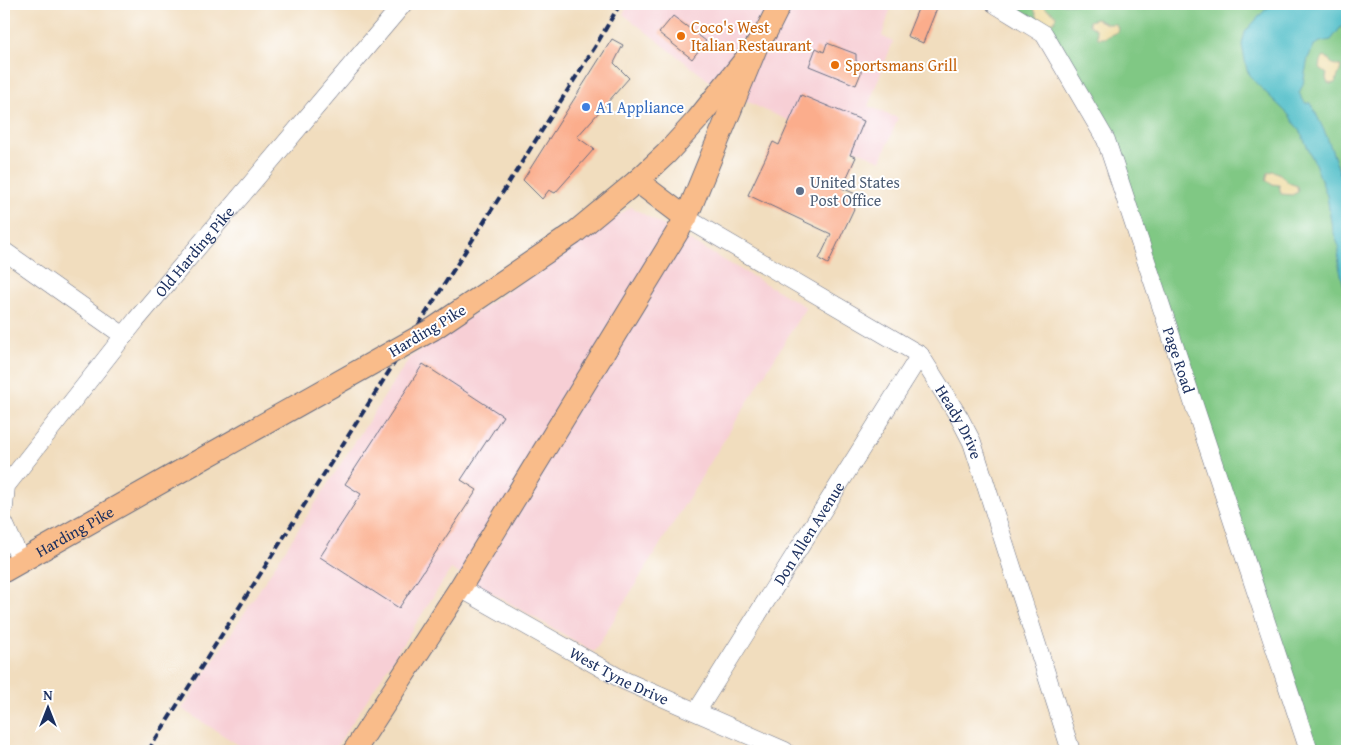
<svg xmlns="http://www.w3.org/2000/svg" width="1351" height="755" font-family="'Gentium Book Plus',serif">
<rect width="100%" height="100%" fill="#fff"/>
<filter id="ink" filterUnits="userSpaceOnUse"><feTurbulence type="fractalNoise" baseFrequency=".02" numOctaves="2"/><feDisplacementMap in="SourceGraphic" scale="10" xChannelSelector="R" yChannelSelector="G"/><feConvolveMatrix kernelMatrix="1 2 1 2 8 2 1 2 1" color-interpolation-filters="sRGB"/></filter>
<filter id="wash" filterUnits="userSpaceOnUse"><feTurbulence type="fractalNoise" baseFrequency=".0096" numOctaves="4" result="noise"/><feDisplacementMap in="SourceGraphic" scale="20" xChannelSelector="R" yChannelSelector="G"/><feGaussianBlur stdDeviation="1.12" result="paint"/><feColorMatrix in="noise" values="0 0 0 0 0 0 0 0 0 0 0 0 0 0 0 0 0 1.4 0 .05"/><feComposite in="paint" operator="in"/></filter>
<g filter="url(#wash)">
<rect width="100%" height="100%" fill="#f1ddbe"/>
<g fill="#f7cfd5">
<path d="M628,4h264l-10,32 11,6 -25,64 30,12 -17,43 -121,-53 -52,-28 -85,-66z"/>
<path d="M631,207l175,100 -212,345 -143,-83 -117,182h-86l-66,-42 228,-352z"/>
</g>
<path fill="#80c884" stroke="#4e7c71" d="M1005,4h342v747h-38l-203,-611 -62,-106z"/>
<g fill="#eeda9e" stroke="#84847e">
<path d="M1042,4c5,7 10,6 14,12l-1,5 -6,2 -10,-3 -5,-11 2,-4z"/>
<path d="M1096,19l11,5h8l3,4 -1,4 -13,6h-6l-2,-9 -7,-4v-4z"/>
<path d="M1324,57l4,1 4,6 9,2 -1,5 -5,12 -5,1 -3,-2 -1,-4 1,-4 -7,-5 1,-8z"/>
<path d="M1272,171c11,2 10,7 17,12 2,1 6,2 8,3l1,6 -6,3 -11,-1 -2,-9 -8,-1 -5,-4 2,-7z"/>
</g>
<path fill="#52bfc9" stroke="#367794" d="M1273,4h74v19l-6,4 -10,13 -11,2 -6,4 -6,12 -5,26 -4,9 6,10h6l16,34 20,56v106l-8,-33 -1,-22 -6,-16 -5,-32 -11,-30 -14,-31 -13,-20 -36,-35 -6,-10 -5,-25 3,-13 20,-22z"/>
<g id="blocks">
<g fill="#fbad8c">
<path d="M920,4h6l11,4 -14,35 -16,-7z"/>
<path d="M673,16l33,25 -14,18 -33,-26z"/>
<path d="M612,39l11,6 -9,18 15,15 -52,59 17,12 -39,44 -6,-3 -7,9 -19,-19z"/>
<path d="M827,43l29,11v7l5,3v9l-5,12 -47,-19 7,-18 8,4z"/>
<path d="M801,95l63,26 -14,34 6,2 -14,31 18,8 -32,68 -9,-5 12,-25 -83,-39 25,-53 6,3z"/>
<path d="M423,364l80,52 -42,64 16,10 -78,118 -79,-51 41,-63 -16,-10z"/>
</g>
</g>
</g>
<g filter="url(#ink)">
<use href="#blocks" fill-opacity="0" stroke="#666c80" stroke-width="1"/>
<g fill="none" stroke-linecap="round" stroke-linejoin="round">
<defs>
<g id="minor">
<path id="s1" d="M995,4l49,30 62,106 203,611"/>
<path id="s2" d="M686,218l234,137 39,62 13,25 99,309"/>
<path d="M4,251l120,85"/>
<path id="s3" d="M4,507l2,-21 131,-167 266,-315"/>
<path d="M4,523l17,38"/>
<path id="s4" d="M460,588l163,92 162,71"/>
<path id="s5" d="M697,711l223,-356"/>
</g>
<g id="major">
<path d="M637,181l49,37"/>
<path d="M433,329l140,-95 64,-53 29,-27 31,-34 60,-75 10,-15 13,-26"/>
<path id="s6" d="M4,571l191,-108"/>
<path d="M354,751l106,-163 226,-370 71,-173"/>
</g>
</defs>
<use href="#minor" stroke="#666c80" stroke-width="19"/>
<use href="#major" stroke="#666c80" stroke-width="24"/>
<use href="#minor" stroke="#fff" stroke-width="18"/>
<use href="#major" stroke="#f9bc8a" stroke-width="22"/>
<path stroke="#1b2f5e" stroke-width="4" stroke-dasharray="8 4" stroke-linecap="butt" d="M148,751l447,-704 25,-43"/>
<defs>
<path id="major-bridge" d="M195,463l238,-134"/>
</defs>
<use href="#major-bridge" stroke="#666c80" stroke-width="24" stroke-linecap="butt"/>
<use href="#major-bridge" stroke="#f9bc8a" stroke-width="22"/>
</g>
</g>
<g fill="#e8710a" stroke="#fff" stroke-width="2">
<circle cx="681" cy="36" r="5"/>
<circle cx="835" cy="65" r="5"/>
</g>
<circle fill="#3f7fe0" stroke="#fff" stroke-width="2" cx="586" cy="107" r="5"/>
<circle fill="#5c6f8a" stroke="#fff" stroke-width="2" cx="800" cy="191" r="5"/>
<g text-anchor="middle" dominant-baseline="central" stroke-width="4" stroke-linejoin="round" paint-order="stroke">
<g font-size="16" fill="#c56008" stroke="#fff" text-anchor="start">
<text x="691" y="27">Coco's West<tspan x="691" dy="18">Italian Restaurant</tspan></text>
<text x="845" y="65">Sportsmans Grill</text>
</g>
<g font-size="16" fill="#366cbe" stroke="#fff" text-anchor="start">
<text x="596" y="107">A1 Appliance</text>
</g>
<g font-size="16" fill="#4e5e75" stroke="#fff" text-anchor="start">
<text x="810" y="182">United States<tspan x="810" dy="18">Post Office</tspan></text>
</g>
<g font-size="16" fill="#1b2f5e" stroke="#fff">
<text stroke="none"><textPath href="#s3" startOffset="322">Old Harding Pike</textPath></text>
<text transform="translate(427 330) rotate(-31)">Harding Pike</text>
<text stroke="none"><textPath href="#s1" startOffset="412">Page Road</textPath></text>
<text stroke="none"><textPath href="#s2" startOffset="349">Heady Drive</textPath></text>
<text stroke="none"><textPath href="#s6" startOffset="81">Harding Pike</textPath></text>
<text stroke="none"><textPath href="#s5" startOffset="210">Don Allen Avenue</textPath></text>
<text stroke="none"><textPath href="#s4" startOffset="182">West Tyne Drive</textPath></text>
</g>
</g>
<rect width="1351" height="755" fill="none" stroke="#fff" stroke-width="20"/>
<g transform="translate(48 708)" stroke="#ffffff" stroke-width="4" paint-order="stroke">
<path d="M0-4L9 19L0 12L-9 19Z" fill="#1b2f5e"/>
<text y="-8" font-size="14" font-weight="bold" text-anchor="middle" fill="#1b2f5e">N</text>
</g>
</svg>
